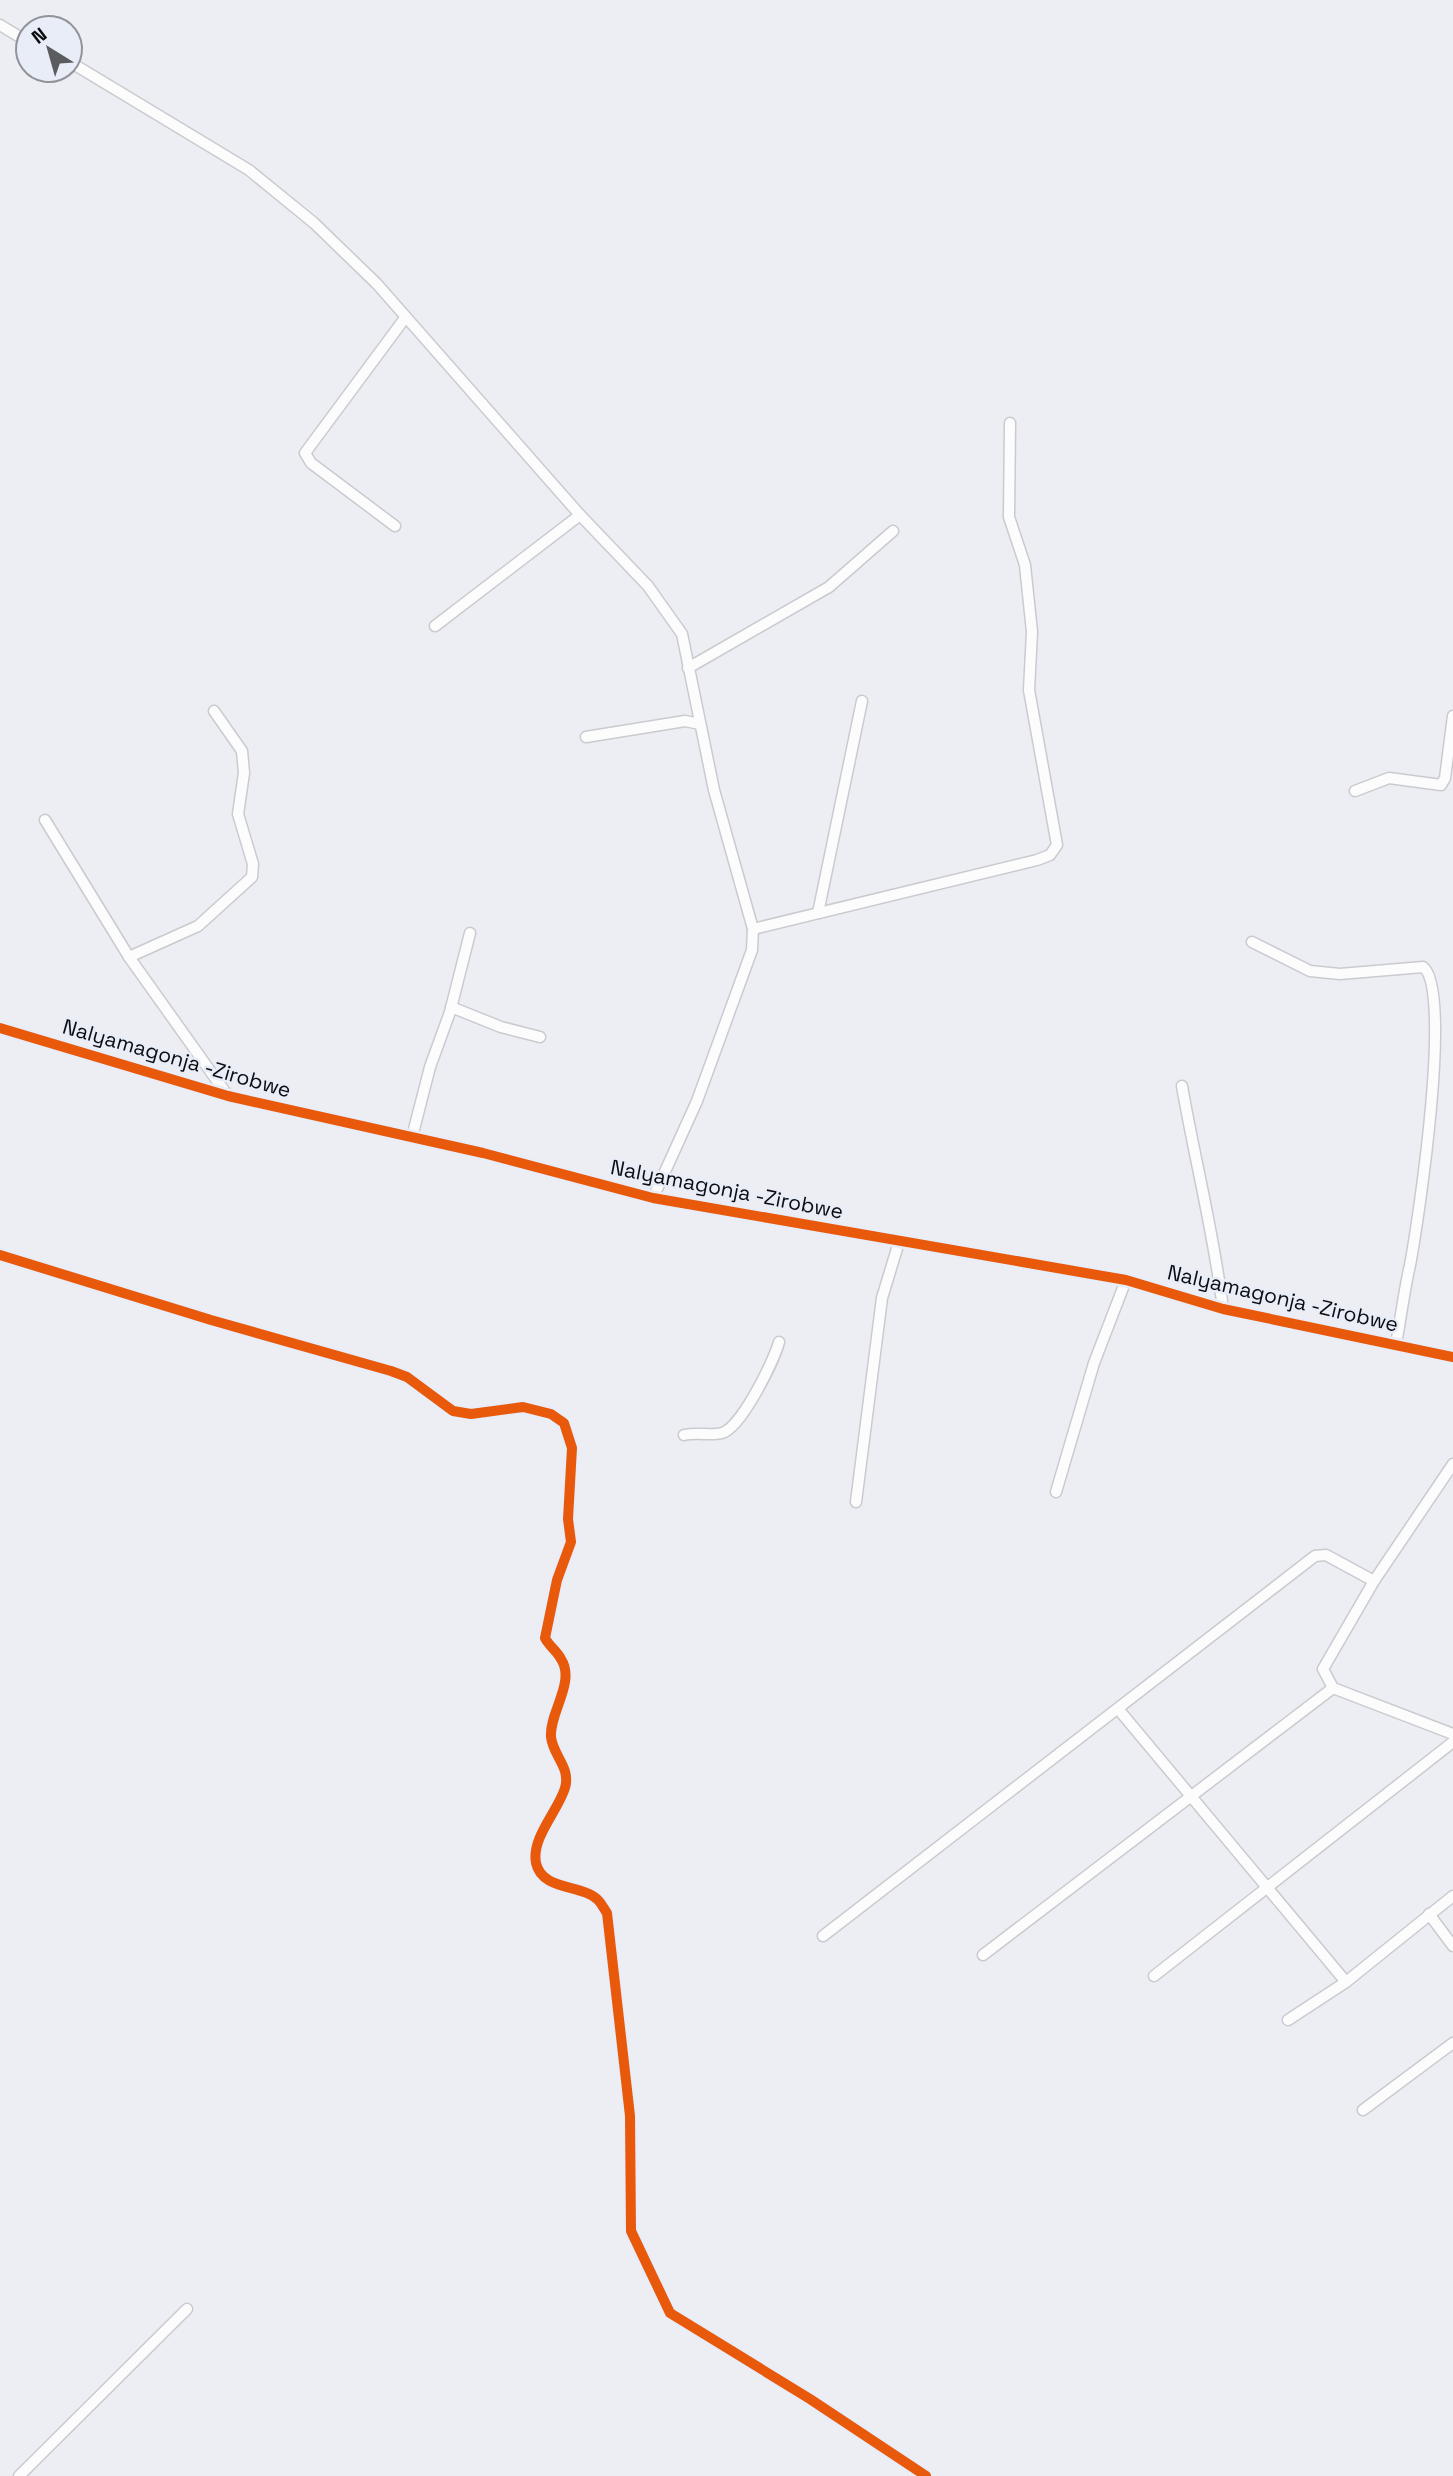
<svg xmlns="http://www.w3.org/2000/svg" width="1453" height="2476" font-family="'Space Grotesk',sans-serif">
<rect width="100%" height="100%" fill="#eceef4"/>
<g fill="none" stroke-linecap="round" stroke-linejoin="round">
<defs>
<g id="street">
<path d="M0,25l28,17"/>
<path d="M70,62l179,108 65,53 63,61 203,231 68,71 34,48 32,156 39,139 -1,21 -55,151 -44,97"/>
<path d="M395,526l-84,-63 -6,-10 100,-135"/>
<path d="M435,626l145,-111"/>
<path d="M688,668l141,-81 64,-56"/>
<path d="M586,737l99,-16 15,3"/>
<path d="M1355,791l34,-13 52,7 4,-7 8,-62"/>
<path d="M45,820l84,137 99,139"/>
<path d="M818,913l44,-212"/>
<path d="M753,929l284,-69 13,-5 7,-10 -28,-155 3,-58 -7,-67 -16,-48 1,-94"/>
<path d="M1252,942l58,29 30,3 83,-7c30,21 -4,250 -13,298 -6,26 -9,52 -14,79"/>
<path d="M129,957l69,-31 54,-49 1,-13 -15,-50 6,-41 -2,-22 -28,-40"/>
<path d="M451,1007l50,20 39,10"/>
<path d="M0,1028l228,68 255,57 170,45 473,82 97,29 230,48"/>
<path d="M1182,1086c13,75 32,148 41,223"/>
<path d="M412,1137l18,-70 20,-55 20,-79"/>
<path d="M0,1255l211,65 180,51 16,6 46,34 18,3 52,-7 28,7 13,9 8,25 -4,71 3,23 -14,38 -12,58c4,8 12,13 16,21 15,23 -12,54 -10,78 2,19 20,30 14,51 -7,23 -34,50 -29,75 6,28 46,21 62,37 4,4 6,9 9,13l23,203 1,115 39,82 140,86 116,77"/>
<path d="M684,1435c13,-3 27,1 38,-2 19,-5 52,-72 57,-91"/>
<path d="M1453,1464l-79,117 -51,88 10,19 120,46"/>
<path d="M1056,1492l38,-129 32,-83"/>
<path d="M856,1502l26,-204 17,-56"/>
<path d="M1119,1710l227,272"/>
<path d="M1429,1914l24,32"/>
<path d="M823,1936l492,-380 11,-1 48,26"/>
<path d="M983,1955l350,-267"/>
<path d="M1154,1976l299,-234"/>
<path d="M1288,2020l58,-38 107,-86"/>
<path d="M1363,2110l90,-67"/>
<path d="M19,2476l168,-167"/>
</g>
</defs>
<use href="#street" stroke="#c9cbcf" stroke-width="13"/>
<use href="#street" stroke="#fcfcfd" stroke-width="10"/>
<defs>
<g id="cycleway">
<path d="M0,1028l228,68 255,57 170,45 473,82 97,29 230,48"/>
<path d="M0,1255l211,65 180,51 16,6 46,34 18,3 52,-7 28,7 13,9 8,25 -4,71 3,23 -14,38 -12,58c4,8 12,13 16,21 15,23 -12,54 -10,78 2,19 20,30 14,51 -7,23 -34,50 -29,75 6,28 46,21 62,37 4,4 6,9 9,13l23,203 1,115 39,82 140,86 116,77"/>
</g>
</defs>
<use href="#cycleway" stroke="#e9edf7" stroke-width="15"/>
<use href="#cycleway" stroke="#e8590c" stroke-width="10"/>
</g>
<g text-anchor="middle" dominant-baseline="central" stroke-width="5" stroke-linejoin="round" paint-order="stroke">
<g font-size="21" fill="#0c0d11" stroke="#e9edf7">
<text transform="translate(177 1058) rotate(16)">Nalyamagonja -Zirobwe</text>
<text transform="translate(727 1189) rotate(11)">Nalyamagonja -Zirobwe</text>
<text transform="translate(1283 1298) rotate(13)">Nalyamagonja -Zirobwe</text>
</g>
</g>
<g transform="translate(49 49) rotate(323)"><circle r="33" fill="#e9edf7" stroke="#91939b" stroke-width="2"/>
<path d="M0-5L12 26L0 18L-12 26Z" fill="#5a5c60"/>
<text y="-10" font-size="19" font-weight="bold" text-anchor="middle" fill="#0c0d11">N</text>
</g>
</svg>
